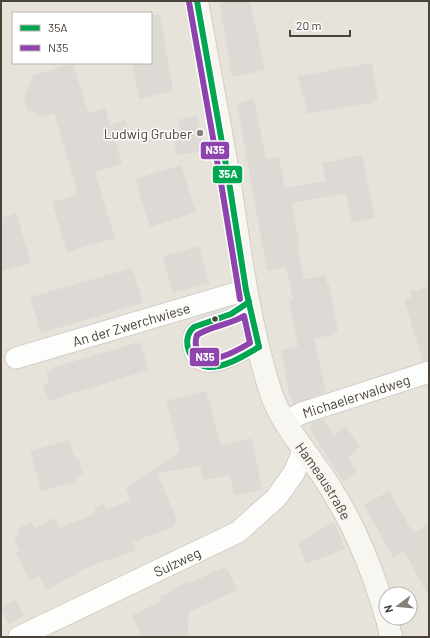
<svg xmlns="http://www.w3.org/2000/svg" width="430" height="638" font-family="Barlow,sans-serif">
<rect width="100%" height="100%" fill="#f3f1ed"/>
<path fill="#e7e3db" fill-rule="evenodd" d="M1,1h428v636h-428zM13,13h138v50h-138zM386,594h24v24h-24z"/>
<g fill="#dddad5">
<path d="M219,1h31l15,69 -33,7z"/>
<path d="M151,15h9l13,76 -34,8 -7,-36h19z"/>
<path d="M73,63l15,50 17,-5 5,17 15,-5 5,15 -15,5 7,24 -27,8 20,66 -48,14 -15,-50 26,-8 -24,-81 -13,4 -9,-6 -4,1 -4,-13 8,-23z"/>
<path d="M372,63l6,36 -6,1 1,3 -66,11 -3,-18h-2l-4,-20z"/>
<path d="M254,99l12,60 13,-2 6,31 41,-7 -4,-18 40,-8 13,63 -23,5 -6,-30 -54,10 8,46h-2l6,30 22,-4 1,10 2,-1 9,47 -5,1 1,2 -20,5 12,53 -32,12 -5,-10 -8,-44 17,-4 -9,-46 4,-1 -7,-32 -19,4 -30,-167z"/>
<path d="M197,115l7,36 -27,4 -3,-14 9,-2 -5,-19z"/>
<path d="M181,165l15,47 -46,15 -15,-48z"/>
<path d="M16,213l15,50 -30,9v-54z"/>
<path d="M199,246l10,37 -36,10 -10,-37z"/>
<path d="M132,268l11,35 -102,30 -11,-36z"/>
<path d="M429,286v74l-6,1 -19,-61 7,-3 -1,-5z"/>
<path d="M140,342l9,28 -101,31 -5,-17 6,-2 -3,-11 6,-1 -1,-2z"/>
<path d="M206,391l15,54 31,-7 10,52 -28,5 -4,-20 -27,5 -3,-14 -43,7 19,44 -1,9 -42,16 3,8 -58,21 1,2 -33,17 -7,-14 -10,4 -13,-27 4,-2 -6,-13 6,-3 -3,-6 15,-7 3,6 20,-10 5,10 34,-14 1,-5 7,-5 6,5 22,-8 -4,-13 54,-36 -14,-51z"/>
<path d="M324,419l10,16 11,-9 15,21 -12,11 9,13 -14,11 -33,-53 2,-7z"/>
<path d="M69,440l6,18 3,-1 5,17 -8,3 1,5 -35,9 -11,-40z"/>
<path d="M389,491l24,42 16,-9v73l-25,-46 -11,6 -29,-52z"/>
<path d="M334,522l11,27 -39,15 -8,-21z"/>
<path d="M226,566l11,24 -48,22 -2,25h-45l-10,-22 29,-14 -2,-4 12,-5 -1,-2 20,-9v2z"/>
<path d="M16,600l8,16 -16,8 -7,-17z"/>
</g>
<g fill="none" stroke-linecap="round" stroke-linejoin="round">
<defs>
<path id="lane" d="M249,302c-7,5 -13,10 -21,13 -10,5 -29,7 -37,15 -4,6 -4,14 -2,21 9,32 51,7 70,-4"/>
<g id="street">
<path id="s1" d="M16,358l230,-68"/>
<path id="s2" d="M285,422l17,-9 127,-41"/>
<path id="s3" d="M19,637l219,-105 38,-34 18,-25 10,-24"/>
</g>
<g id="secondary">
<path id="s4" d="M197,1c11,63 24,127 34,190 10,68 19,137 40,202 11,33 39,62 57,91 26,40 45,87 58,132"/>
<path d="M387,618l4,19"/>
</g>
</defs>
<use href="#lane" stroke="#d1cfcb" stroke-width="12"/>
<use href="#street" stroke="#d1cfcb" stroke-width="23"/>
<use href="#secondary" stroke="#d2cec4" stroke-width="24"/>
<use href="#lane" stroke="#fdfdfc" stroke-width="10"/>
<use href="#street" stroke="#fdfdfc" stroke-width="21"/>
<use href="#secondary" stroke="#f7f6f1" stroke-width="22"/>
<defs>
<g id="bus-1">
<path d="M197,1l33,187 16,102 13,57"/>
<path d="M249,302l-18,12 -37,13c-15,13 -3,39 15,40 18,0 36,-12 50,-20"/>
</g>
<g id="bus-2">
<path d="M189,2l33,187 18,110"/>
<path d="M244,316l6,27c-12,7 -43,26 -52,8 -3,-5 -3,-10 -1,-16 14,-9 32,-10 47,-19z"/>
</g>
</defs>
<use href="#bus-1" stroke="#fff" stroke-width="9"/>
<use href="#bus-2" stroke="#fff" stroke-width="9"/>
<use href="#bus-1" stroke="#00a651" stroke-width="6"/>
<use href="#bus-2" stroke="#8e44ad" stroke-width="6"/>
</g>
<circle fill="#858078" stroke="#fff" stroke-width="1.5" cx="200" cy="133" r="4"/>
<circle fill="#4a4339" stroke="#fff" stroke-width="1.5" cx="215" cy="319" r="3.5"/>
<g text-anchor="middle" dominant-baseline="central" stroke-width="3" stroke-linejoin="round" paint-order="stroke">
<g font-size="14" fill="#4a4339" stroke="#fff" text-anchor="end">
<text x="192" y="133">Ludwig Gruber</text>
</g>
<g font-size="14" fill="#4a4339" stroke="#fff">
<text stroke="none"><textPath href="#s1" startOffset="120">An der Zwerchwiese</textPath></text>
<text stroke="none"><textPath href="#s2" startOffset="76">Michaelerwaldweg</textPath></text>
<text stroke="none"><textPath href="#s4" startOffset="502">Hameaustraße</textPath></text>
<text stroke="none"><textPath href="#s3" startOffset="175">Sulzweg</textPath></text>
</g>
</g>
<g stroke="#fff" stroke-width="1.5">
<rect x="200" y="141" width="30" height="19" rx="4" fill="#8e44ad"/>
<rect x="212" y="165" width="31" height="19" rx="4" fill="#00a651"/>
<rect x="189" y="347" width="31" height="20" rx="4" fill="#8e44ad"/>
</g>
<g font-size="11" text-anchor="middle" font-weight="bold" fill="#fff">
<text x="215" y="154">N35</text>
<text x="228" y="178">35A</text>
<text x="205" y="361">N35</text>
</g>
<rect width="430" height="638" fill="none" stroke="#4a4339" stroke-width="4"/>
<rect x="12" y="12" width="140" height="52" fill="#ffffff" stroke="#b7b4b0"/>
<rect x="20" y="25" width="20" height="6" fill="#00a651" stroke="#b7b4b0"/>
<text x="48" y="32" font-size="12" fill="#4a4339">35A</text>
<rect x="20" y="45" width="20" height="6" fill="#8e44ad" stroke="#b7b4b0"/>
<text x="48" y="52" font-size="12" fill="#4a4339">N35</text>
<g transform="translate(398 606) rotate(254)"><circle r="19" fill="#ffffff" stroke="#b7b4b0"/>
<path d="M0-3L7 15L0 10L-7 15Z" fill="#858078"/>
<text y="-6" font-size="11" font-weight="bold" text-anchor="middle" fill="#4a4339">N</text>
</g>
<path d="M290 30v6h60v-6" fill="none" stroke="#4a4339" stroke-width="2"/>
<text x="296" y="30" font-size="12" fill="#4a4339" stroke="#ffffff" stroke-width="3" paint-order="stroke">20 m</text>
</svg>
